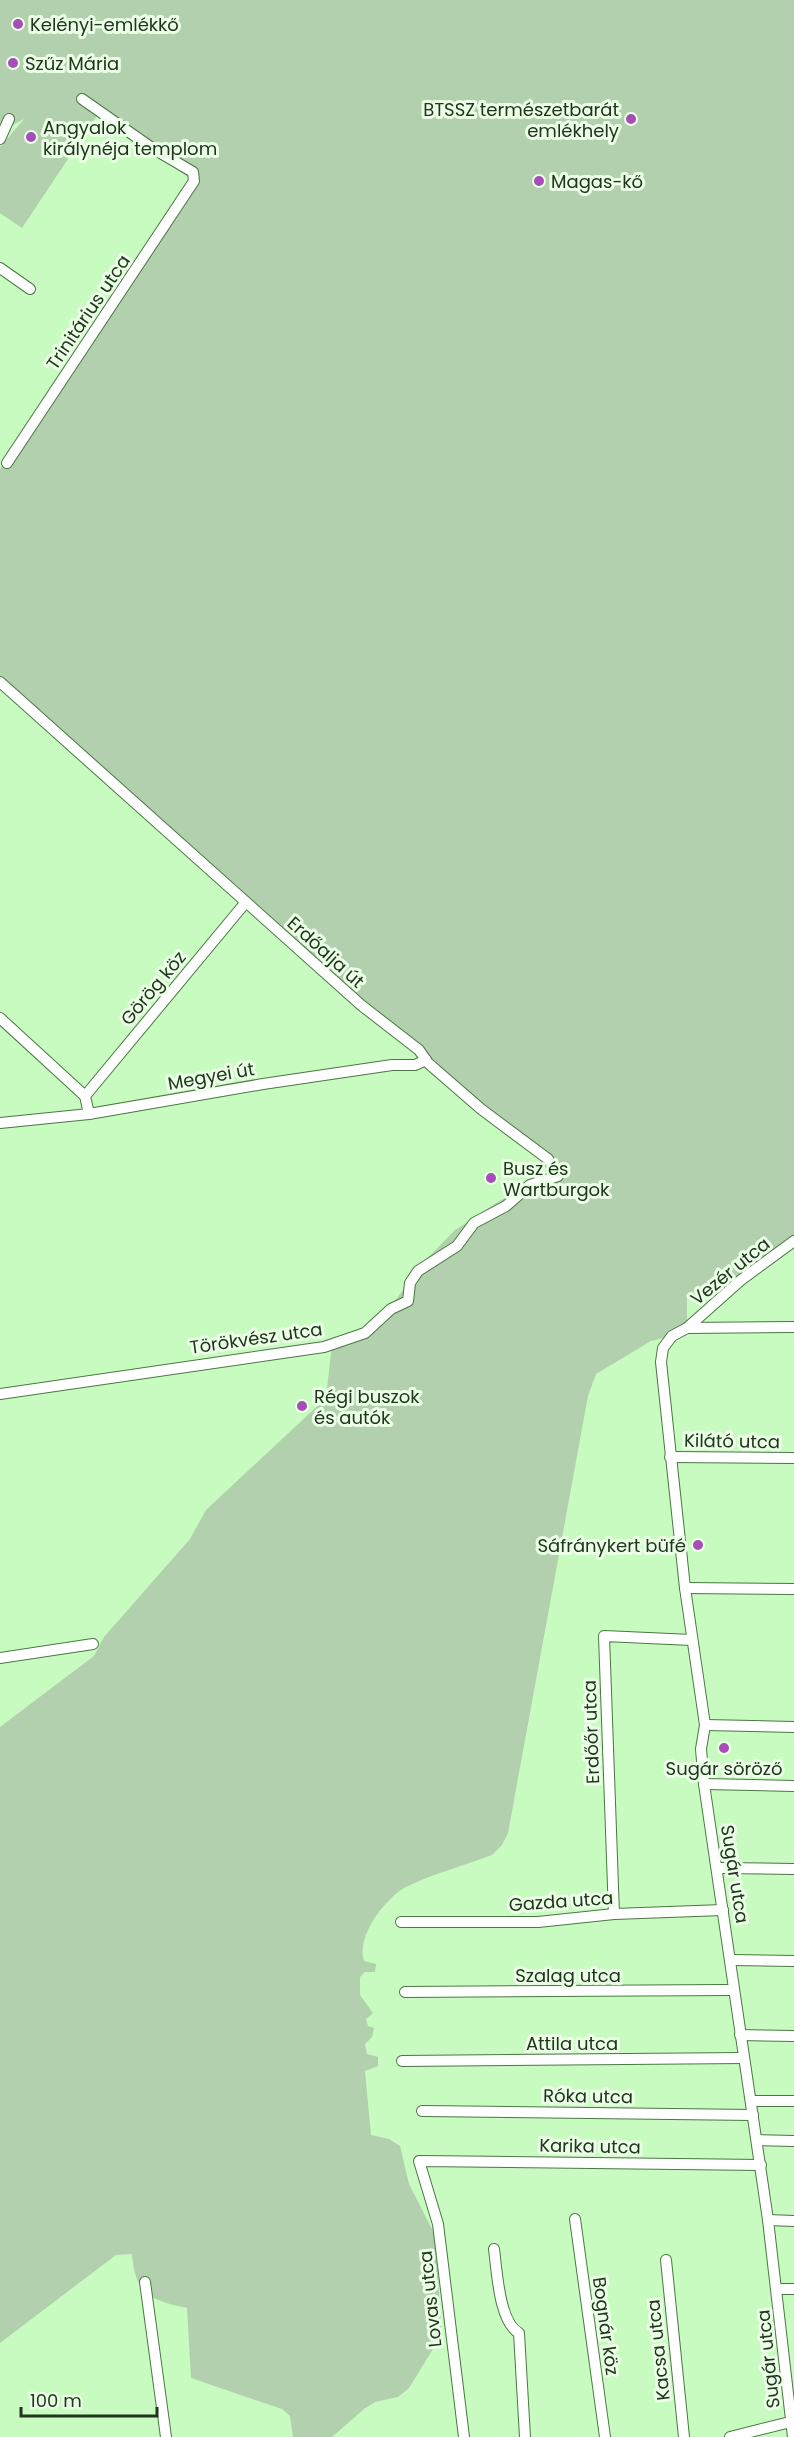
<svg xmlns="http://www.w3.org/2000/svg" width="794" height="2437" font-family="Poppins,sans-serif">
<rect width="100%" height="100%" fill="#c8fbc0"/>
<path fill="#b2d0ad" d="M0,0h794v1237l-68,50 -39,10v31l-15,8 -21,5 -55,33 -8,22 -80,437 -6,12 -10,10c-28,11 -61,19 -88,33 -20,12 -48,49 -40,73l12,3 -1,8h-10l-5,5v18l13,18 -7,6 2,7 6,2 -2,9 -7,7 2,10 11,3v9l-13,5 6,64 18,4 11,7 9,38 27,53 5,92 -8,20 -24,39 -11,9 -23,5 -11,7 -32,28h-39l-3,-21 -8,-7 -91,-31 -4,-70c-37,-8 -52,-14 -55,-54l-16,1 -116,88v-616l94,-71 10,-19 86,-98 16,-29 120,-112 6,-55 17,-5 33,-20 42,-56 31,-32 46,-30 57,-24 -30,-31 -528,-463v-213l192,-289 -94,-66 -76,114 -22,-15v-66l24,-28 -17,9 -7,-5z"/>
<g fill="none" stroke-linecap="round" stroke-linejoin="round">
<defs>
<g id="minor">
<path d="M0,139l9,-20"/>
<path d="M0,268l30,21"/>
<path d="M7,463l187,-282 -1,-9 -41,-24 -70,-49"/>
<path d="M0,682l361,323 58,45 9,13 53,46 67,50 10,17 -28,9 -24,21 -32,17 -17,23 -39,25 -8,12 -2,18 -17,8 -26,24 -41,14 -324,47"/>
<path d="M0,1018l85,78 4,18"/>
<path d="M85,1096l161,-194"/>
<path d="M0,1123l89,-9 174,-30 129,-19h23l11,-5"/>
<path d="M687,1328l107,-1"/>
<path d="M670,1457l124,1"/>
<path d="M685,1588l109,1"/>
<path d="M0,1658l93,-14"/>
<path d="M705,1725l89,2"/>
<path d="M704,1784l90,2"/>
<path d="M717,1868l77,1"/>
<path d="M614,1914l-10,-278 88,4"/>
<path d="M401,1922h137l76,-8 109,-4"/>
<path d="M732,1960l62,1"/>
<path d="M405,1992l327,-2"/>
<path d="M740,2035l54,1"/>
<path d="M402,2061l342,-3"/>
<path d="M751,2101h43"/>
<path d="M422,2111l331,4"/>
<path d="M757,2140l37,1"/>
<path d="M575,2219l30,218"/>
<path d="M768,2220l26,1"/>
<path d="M494,2249c3,22 5,73 25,84l6,104"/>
<path d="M666,2260l18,177"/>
<path d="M145,2282l21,155"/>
<path d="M777,2289h17"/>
<path d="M464,2437l-26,-213 -19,-63 342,4"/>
<path d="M730,2437l64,-16"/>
<path d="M793,2437l-25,-217 -64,-436 -3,-35 4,-24 -20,-137 -24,-226 2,-14 9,-12 15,-8 54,-48 53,-39"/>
</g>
</defs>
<use href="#minor" stroke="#4a7743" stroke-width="12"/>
<use href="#minor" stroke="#fff" stroke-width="10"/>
</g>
<g fill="#a74db8" stroke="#ebffe7" stroke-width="2">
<circle cx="18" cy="24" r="6"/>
<circle cx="13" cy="63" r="6"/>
<circle cx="631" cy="119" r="6"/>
<circle cx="31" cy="137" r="6"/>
<circle cx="539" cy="181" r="6"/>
<circle cx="491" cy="1178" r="6"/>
<circle cx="302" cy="1406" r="6"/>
<circle cx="698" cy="1545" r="6"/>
<circle cx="724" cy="1748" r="6"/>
</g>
<g text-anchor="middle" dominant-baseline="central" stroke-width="6" stroke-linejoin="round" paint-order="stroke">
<g font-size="18" fill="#21351e" stroke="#ebffe7" text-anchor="start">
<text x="30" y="24">Kelényi-emlékkő</text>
<text x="25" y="63">Szűz Mária</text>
<text x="619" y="109" text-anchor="end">BTSSZ természetbarát<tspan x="619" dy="21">emlékhely</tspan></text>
<text x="43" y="127">Angyalok<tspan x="43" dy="21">királynéja templom</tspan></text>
<text x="551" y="181">Magas-kő</text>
<text x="503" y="1168">Busz és<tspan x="503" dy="21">Wartburgok</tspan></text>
<text x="314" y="1396">Régi buszok<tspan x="314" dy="21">és autók</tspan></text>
<text x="686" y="1545" text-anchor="end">Sáfránykert büfé</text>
<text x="724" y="1768" text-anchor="middle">Sugár söröző</text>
</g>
<g font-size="18" fill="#21351e" stroke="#ebffe7">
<text transform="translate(88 312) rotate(-56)">Trinitárius utca</text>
<text transform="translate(326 952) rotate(42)">Erdőalja út</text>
<text transform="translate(153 988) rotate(-50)">Görög köz</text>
<text transform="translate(211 1076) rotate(-10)">Megyei út</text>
<text transform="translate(730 1271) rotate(-39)">Vezér utca</text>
<text transform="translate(256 1338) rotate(-8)">Törökvész utca</text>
<text transform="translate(732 1441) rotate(1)">Kilátó utca</text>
<text transform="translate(591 1732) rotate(-92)">Erdőőr utca</text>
<text transform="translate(735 1874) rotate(81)">Sugár utca</text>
<text transform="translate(561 1901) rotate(-4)">Gazda utca</text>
<text x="568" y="1975">Szalag utca</text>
<text x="572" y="2043">Attila utca</text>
<text transform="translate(588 2096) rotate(1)">Róka utca</text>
<text transform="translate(590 2146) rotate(1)">Karika utca</text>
<text transform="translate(430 2299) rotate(-96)">Lovas utca</text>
<text transform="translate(606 2326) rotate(82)">Bognár köz</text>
<text transform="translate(658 2350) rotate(-96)">Kacsa utca</text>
<text transform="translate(768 2359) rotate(-96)">Sugár utca</text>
</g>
</g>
<path d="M21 2407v9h136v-9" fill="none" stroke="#21351e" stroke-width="3"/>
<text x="30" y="2407" font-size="18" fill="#21351e" stroke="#ebffe7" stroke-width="4.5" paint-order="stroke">100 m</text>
</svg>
